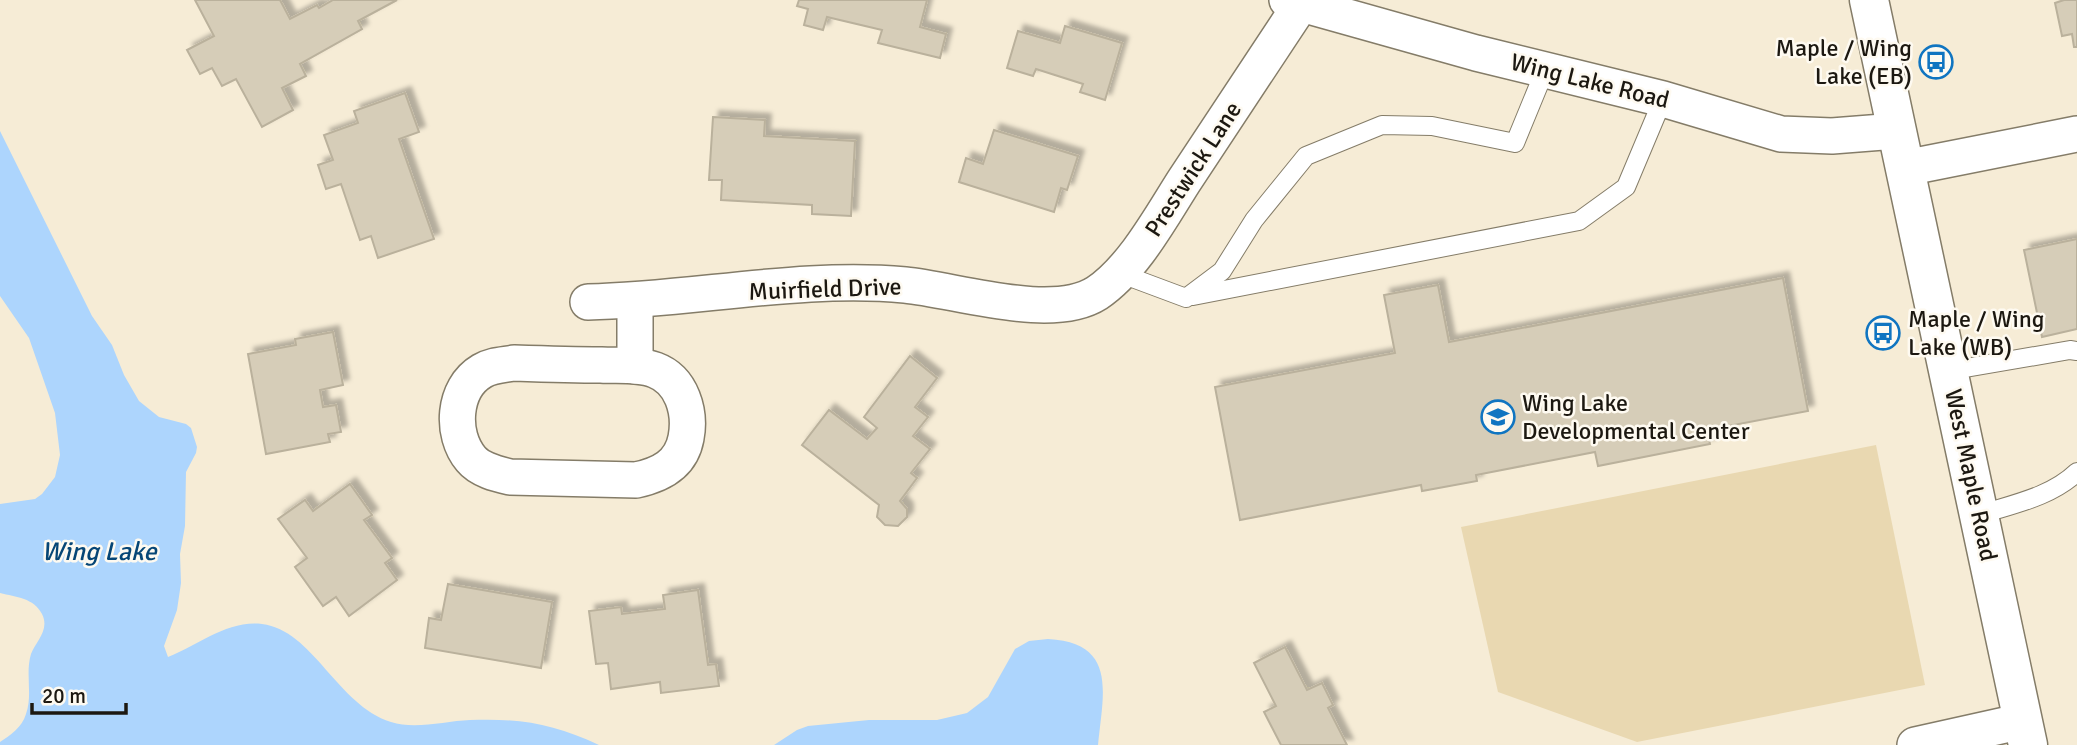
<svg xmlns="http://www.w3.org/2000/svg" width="2077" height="745" font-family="Signika,sans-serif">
<defs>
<filter id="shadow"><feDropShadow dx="6" dy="-6" stdDeviation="2" flood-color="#0004"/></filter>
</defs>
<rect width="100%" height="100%" fill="#f6ecd6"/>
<path fill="#e9d8b1" d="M1876,445l49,240 -288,57 -139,-50 -37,-165z"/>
<g fill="#add5fd">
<path d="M0,131l92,185 20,29 12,30 15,26 20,16 27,7 5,4 6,19 -1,6 -10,19 -1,54 -5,28 1,29 -4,27 -13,36 4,11c31,-12 59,-37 94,-33 51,6 75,81 129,98 24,8 54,-1 79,-2 51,-2 84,4 129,25h-599v-3c11,-7 22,-15 26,-28 7,-19 -1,-40 5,-60 5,-13 19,-24 11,-40 -8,-16 -26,-17 -42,-21v-89l35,-5 7,-5 13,-17 5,-22 -5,-42 -26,-75 -29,-42z"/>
<path d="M1048,639c70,4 55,54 50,106h-324l23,-15 11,-4 61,-6h68l30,-7 21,-16 27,-48 14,-8z"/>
</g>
<g fill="#d6cdb8" stroke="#bab19c" stroke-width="2" filter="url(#shadow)">
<path d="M195,0h85l10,19 27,-14 2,3 14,-8h64l-39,21 4,8 -62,35 6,12 -24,12 11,22 -31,17 -26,-48 -14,7 -10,-18 -12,6 -13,-24 27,-14z"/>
<path d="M799,0h128l-7,27 26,7 -6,24 -62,-15 4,-13 -55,-13 -4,13 -19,-5 4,-16 -11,-3z"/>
<path d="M2064,0h13v47h-3l-2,-13 -10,2 -7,-33z"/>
<path d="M1065,26l57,17 -17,57 -25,-8 3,-8 -47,-15 -3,7 -26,-8 11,-37 42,12z"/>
<path d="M405,93l14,39 -20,7 35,100 -56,19 -7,-22 -11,4 -19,-56 -15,5 -8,-24 15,-5 -9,-25 34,-12 -4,-12z"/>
<path d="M713,117l52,3 -1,16 91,5 -4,75 -39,-2v-9l-91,-5 1,-20h-13z"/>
<path d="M994,130l84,26 -11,34 -6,-2 -7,24 -95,-30 7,-24 17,6z"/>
<path d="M2077,239v90l-35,8 -18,-87z"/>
<path d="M1783,278l25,133 -101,19 3,14 -112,22 -3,-14 -119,23 1,6 -55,10 -1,-6 -181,35 -25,-133 180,-34 -11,-58 54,-10 11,57z"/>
<path d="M333,332l10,53 -23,5 3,17 13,-2 5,27 -13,2 2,8 -64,12 -18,-100 48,-9 -1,-6z"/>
<path d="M910,356l27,22 -22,29 13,10 -15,19 17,13 -19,24 6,5 -17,23 7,8v8l-9,9 -13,-1 -8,-8 2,-12 -77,-60 27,-35 38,29 10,-11 -13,-11z"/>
<path d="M350,484l22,31 -8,5 28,38 -7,5 12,17 -48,36 -13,-19 -13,9 -28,-39 12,-9 -29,-39 27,-19 8,11z"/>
<path d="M448,584l104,18 -11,66 -116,-20 4,-30 12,2z"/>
<path d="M698,590l10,75 8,-1 3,22 -58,7 -1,-11 -49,7 -3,-26 -12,1 -7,-53 32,-4 1,7 43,-5 -2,-14z"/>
<path d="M1285,647l22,43 15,-7 11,22 -5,3 19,37h-66l-17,-33 12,-6 -22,-43z"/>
</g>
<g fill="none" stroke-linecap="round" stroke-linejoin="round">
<defs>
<g id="lane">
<path d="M1119,273l67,25 36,-27 32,-51 52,-64 76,-31 50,1 83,17 30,-73"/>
<path d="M1193,296l386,-75 47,-34 37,-88"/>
<path d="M1948,371l122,-21 7,1"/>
<path d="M1979,515c34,-11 72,-18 98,-43"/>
</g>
<g id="street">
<path d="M1287,0l189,53 187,46 118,35 51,2 64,-5"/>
<path d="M1905,168l172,-34"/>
<path d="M588,302c104,-2 215,-27 317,-17 52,5 147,37 192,8 36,-24 64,-76 87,-112 39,-59 78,-118 117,-177"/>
<path d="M514,363c29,1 58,2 87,2 18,1 38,-1 54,5 27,10 36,42 31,68 -5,27 -26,37 -50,42l-126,-3c-13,-3 -30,-7 -39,-18 -21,-25 -18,-71 11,-88 10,-6 21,-6 32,-8z"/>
<path d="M635,366v-65"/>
<path d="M1915,745l108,-24"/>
</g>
<path id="secondary" d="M1869,0l159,745"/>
</defs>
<use href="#lane" stroke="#847c68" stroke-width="20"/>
<use href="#street" stroke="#847c68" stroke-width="38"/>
<use href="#secondary" stroke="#847c68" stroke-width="41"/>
<use href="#lane" stroke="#fff" stroke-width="18"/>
<use href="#street" stroke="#fff" stroke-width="35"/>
<use href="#secondary" stroke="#fff" stroke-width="38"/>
</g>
<defs>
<symbol id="bus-ring" viewBox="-11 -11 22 22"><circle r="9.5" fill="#fefaf1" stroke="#1075c1" stroke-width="1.5"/><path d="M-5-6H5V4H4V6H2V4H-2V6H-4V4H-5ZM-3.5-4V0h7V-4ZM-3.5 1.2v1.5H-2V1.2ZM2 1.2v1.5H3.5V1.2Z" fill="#1075c1"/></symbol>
<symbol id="school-ring" viewBox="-11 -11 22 22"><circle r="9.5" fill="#fefaf1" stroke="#1075c1" stroke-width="1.5"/><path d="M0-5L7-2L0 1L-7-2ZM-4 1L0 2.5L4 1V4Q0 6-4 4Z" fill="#1075c1"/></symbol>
</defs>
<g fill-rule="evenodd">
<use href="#bus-ring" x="1917" y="43" width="38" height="38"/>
<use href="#bus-ring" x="1864" y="314" width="38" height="38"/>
<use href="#school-ring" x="1479" y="398" width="38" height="38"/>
</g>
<g text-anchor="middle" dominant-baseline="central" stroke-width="5" stroke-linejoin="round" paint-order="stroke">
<g font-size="24" fill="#1c1811" stroke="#fefaf1" text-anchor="start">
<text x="1912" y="48" text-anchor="end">Maple / Wing<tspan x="1912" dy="28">Lake (EB)</tspan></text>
<text x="1908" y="319">Maple / Wing<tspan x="1908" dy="28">Lake (WB)</tspan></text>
<text x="1522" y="403">Wing Lake<tspan x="1522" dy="28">Developmental Center</tspan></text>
</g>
<g font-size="24" fill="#1c1811" stroke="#fefaf1">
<text transform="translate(1590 81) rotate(14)">Wing Lake Road</text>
<text transform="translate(1193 169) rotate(-57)">Prestwick Lane</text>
<text transform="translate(825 289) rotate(-2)">Muirfield Drive</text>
<text transform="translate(1971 475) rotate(78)">West Maple Road</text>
</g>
<g font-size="26" font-style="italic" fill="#064676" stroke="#fefaf1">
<text x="99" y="552">Wing Lake</text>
</g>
</g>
<path d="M32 703v10h94v-10" fill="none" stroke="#1c1811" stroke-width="3.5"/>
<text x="42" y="703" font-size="21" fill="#1c1811" stroke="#fefaf1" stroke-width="5" paint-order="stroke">20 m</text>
</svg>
